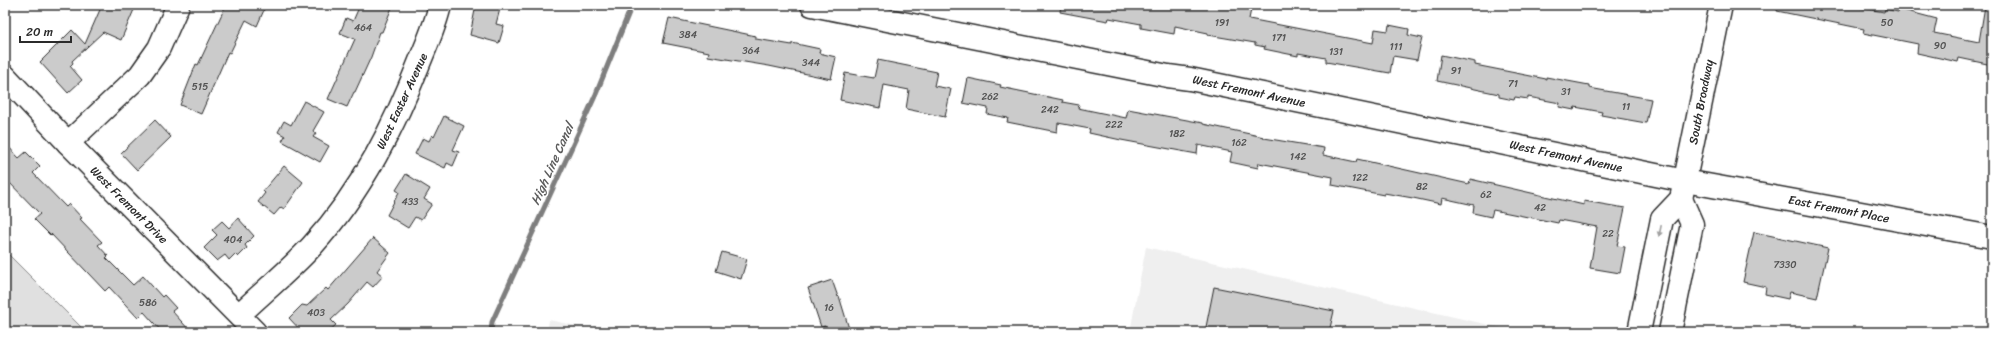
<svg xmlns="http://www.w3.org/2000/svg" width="1997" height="337" font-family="Sriracha,sans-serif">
<rect width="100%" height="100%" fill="#fff"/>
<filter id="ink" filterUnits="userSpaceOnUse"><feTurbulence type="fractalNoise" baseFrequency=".025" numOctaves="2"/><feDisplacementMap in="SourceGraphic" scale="8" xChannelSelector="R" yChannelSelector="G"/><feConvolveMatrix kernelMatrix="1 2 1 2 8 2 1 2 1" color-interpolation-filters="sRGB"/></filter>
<g filter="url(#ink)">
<g fill="#efefef">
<path d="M1146,247l374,85h-390z"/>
<path d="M549,320l57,12h-59z"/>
</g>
<path fill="#e0e0e0" stroke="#868686" d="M5,251l81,81h-81z"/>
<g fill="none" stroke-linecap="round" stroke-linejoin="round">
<path stroke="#7e7e7e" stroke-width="5" d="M491,332l1,-10 104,-228 36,-89"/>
</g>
<g fill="#cbcbcb" stroke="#2b2b2b">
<path d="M102,5h34l-15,35 -18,-8 -31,29 1,2 -3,3 12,14 -14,13 -28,-31 32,-32 13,14z"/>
<path d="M226,5h27l11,5 -7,16 -11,-6 -16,33 -2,-1 -27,62 -21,-9 16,-41 2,1z"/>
<path d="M360,5h33l-11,27h-2l-9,25 -16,35h-1l-7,15 -19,-8 27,-60 -15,-6 6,-15 7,3z"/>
<path d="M476,5h25l-5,19 8,2 -5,17 -29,-8z"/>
<path d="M1061,5h191l-3,14 67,13 57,11 2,-14 13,2 1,-6 20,4 -1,6 14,3 -5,22 -24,-4 -3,17 -64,-11v-4l-28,-5v3l-34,-7 1,-2 -10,-2v-2l-47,-8v-2l-33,-7 -1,8 -33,-6v-4l-32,-6 -1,3 -48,-9z"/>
<path d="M1778,5h68l38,7 1,-3 13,3 1,-3 38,10 -3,14 45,9 6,-36 7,1v58l-33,-7 -1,4 -41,-9 1,-9 -55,-11 1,-4 -87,-18z"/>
<path d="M669,18l87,18v3l36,6v-2l28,6 -1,4 17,4 -5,22 -62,-13 -61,-10 1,-4 -46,-9z"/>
<path d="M1441,55l34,7v3l71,14v-2l43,8v3l62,11 -5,24 -45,-8 1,-3 -27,-5 -1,3 -15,-3 1,-4 -32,-6v2l-13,-2 -1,3 -15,-3v-3l-62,-13z"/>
<path d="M878,60l59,12 -3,14 17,3 -6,28 -39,-8 3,-19 -25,-5 -4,23 -40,-8 5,-27 29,5z"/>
<path d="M968,78l33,7 -1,2 63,13 -1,2 17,3 -1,3 48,10 2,-9 75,14v1l61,13v1l60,10 -1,7 33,7 1,-3 112,25 1,-5 114,26v-4l41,7 -8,38 8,1 -5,26 -30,-5 7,-41 -38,-7 -1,3 -65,-13 -2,7 -18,-4 1,-8 -32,-7 -1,6 -28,-6 -29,-5v2l-52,-10 1,-8 -74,-14 -1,5 -28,-6 2,-10 -34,-7 -1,9 -76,-14 -32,-7 1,-4 -32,-6 -1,9 -50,-10 1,-4 -21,-4 1,-6 -25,-5z"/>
<path d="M304,101l20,11 -11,19 3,2 -3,4 16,9 -9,16 -38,-21 3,-5 -7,-4 6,-11 7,4z"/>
<path d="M444,116l20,10 -11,24 6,2 -6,14 -6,-3 -2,5 -30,-14 8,-16 6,3 3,-6 2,2z"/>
<path d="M155,120l16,17 -34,33 -16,-17z"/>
<path d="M5,143l14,15 7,-6 14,14 -7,7 33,34 3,-3 13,14 -2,1 22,23 -4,3 10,11 -2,2 27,27 10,-9 19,21 2,-2 12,13 -4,3 19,21h-29l-18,-20 -6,6 -29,-31 -4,4 -54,-57 -1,1 -16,-16 6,-5 -35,-36z"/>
<path d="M284,166l19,16 -19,27 -3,-2 -7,8 -16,-13 7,-9 -2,-2z"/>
<path d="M406,174l24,15 -6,10 8,5 -11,16 -6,-3 -7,11 -21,-13 12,-23 -3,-2z"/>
<path d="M238,218l16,18 -9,9 2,3 -9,9 -3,-3 -6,6 -4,-5 -8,6 -13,-13 13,-13 -5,-5 10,-9 7,7z"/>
<path d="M1754,232l74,16 -11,50 -27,-6 -2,7 -23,-5 1,-7 -23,-5z"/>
<path d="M373,238l17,15 -13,18 6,5 -10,11 -6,-5 -19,22 -17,16 5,5 -8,7h-26l-13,-14 13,-13 5,1 19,-18 2,2z"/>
<path d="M722,252l25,7 -6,20 -25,-8z"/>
<path d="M832,280l6,17 1,-1 11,36h-23l-2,-6 -4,1 -13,-39z"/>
<path d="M1214,287l120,24 -5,21h-124z"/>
</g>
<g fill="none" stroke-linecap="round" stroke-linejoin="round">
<defs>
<g id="minor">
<path d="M812,5l356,71 22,3 495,102 307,56"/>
<path d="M5,76l63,67 187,189"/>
<path d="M68,143l72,-68 19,-27 19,-43"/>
<path d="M239,315c24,-23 50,-44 73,-69 50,-55 83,-121 110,-190 7,-17 14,-33 18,-51"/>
</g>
<g id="major">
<path d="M1639,332l23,-113 19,-20 40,-194"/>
<path d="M1670,332l22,-108 -11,-25"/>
</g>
</defs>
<use href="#minor" stroke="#2b2b2b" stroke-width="25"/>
<use href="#major" stroke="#2b2b2b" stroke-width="25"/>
<use href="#minor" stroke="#fff" stroke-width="22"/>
<use href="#major" stroke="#fff" stroke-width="22"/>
</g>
<defs><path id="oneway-solid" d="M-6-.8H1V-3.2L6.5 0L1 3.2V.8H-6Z"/></defs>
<use fill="#a0a0a0" href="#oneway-solid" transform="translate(1660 231) rotate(102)"/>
</g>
<g text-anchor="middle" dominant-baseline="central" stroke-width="3" stroke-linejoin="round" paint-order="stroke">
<g font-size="10" fill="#535353">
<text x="1222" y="23">191</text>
<text x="1887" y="23">50</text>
<text x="363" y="28">464</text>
<text x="688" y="35">384</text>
<text x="1279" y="38">171</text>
<text x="1940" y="46">90</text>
<text x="1396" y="47">111</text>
<text x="751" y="51">364</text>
<text x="1336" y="52">131</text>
<text x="811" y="63">344</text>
<text x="1456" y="71">91</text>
<text x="1513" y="84">71</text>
<text x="200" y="87">515</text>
<text x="1566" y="92">31</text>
<text x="990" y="97">262</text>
<text x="1626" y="107">11</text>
<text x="1050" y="110">242</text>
<text x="1114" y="125">222</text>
<text x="1177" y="134">182</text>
<text x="1239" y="143">162</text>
<text x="1298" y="157">142</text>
<text x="1360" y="178">122</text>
<text x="1422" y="187">82</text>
<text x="1486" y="195">62</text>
<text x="410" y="202">433</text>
<text x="1540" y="208">42</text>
<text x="1608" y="234">22</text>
<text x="233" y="240">404</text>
<text x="1785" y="265">7330</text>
<text x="148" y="303">586</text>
<text x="829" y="308">16</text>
<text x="316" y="313">403</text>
</g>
<g font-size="12" fill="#2b2b2b" stroke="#fff">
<text transform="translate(1249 91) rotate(12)">West Fremont Avenue</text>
<text transform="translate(402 101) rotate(-65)">West Easter Avenue</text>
<text transform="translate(1701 102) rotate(-79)">South Broadway</text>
<text transform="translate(1566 156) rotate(12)">West Fremont Avenue</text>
<text transform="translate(129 205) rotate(45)">West Fremont Drive</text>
<text transform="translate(1839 209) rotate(11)">East Fremont Place</text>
</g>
<g font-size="13" font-style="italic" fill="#5c5c5c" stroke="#fff">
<text transform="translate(552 164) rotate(-66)">High Line Canal</text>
</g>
</g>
<rect width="1997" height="337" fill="none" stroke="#fff" stroke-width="20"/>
<rect x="10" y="10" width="1977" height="317" fill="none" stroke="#2b2b2b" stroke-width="1.5" filter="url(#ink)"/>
<path d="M20 36v6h51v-6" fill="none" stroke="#2b2b2b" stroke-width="2"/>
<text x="26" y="36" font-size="12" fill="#2b2b2b" stroke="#ffffff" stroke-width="3" paint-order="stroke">20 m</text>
</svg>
